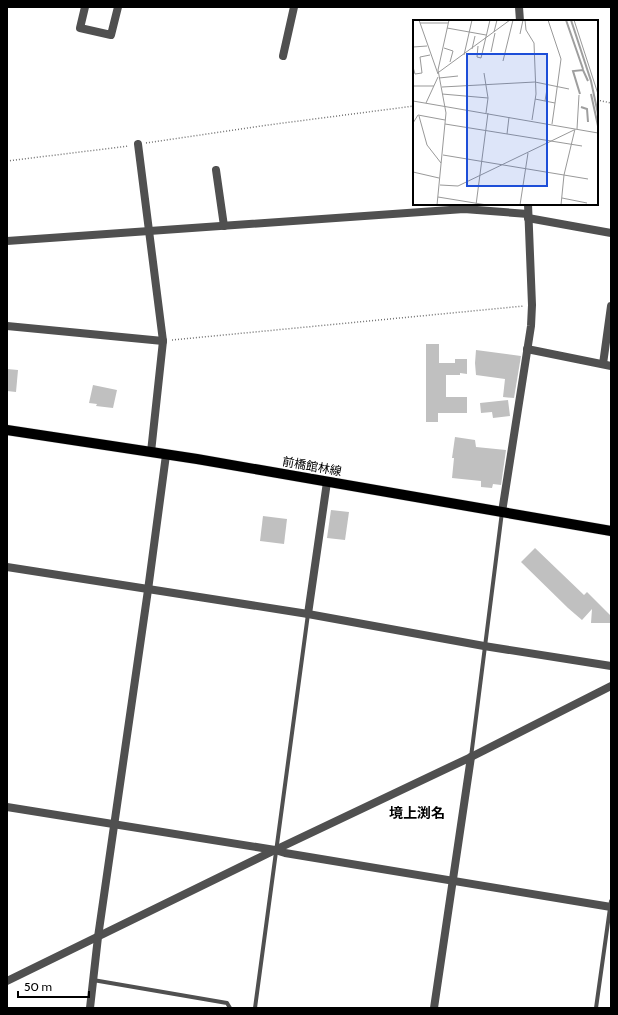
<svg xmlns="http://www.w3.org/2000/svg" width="618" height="1015" font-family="Cabin,'Noto Sans JP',sans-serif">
<rect width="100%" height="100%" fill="#fff"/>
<g fill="#c0c0c0">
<path d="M426,344h13v19h16v-4h12v15l-7,-1v2h-14v22h21v16h-29v9h-12z"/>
<path d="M476,350l45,6 -7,42 -11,-1 2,-18 -29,-4 -1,-12z"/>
<path d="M7,369l11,1 -2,22 -9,-1z"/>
<path d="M93,385l24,5 -4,18 -17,-2 1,-2 -8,-1z"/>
<path d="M508,400l2,16 -17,2 -1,-6 -11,1 -1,-10z"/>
<path d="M455,437l20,3 1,7 30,3 -5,35 -8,-1 -1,4 -11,-1v-6l-29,-3 2,-20h-2z"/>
<path d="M331,510l18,2 -4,28 -18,-2z"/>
<path d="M263,516l24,3 -3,25 -24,-3z"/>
<path d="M535,548l49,47 3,-3 24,24v7h-20l1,-14 -10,11 -14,-12 -47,-46z"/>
</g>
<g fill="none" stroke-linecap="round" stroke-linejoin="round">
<defs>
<path id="primary" d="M7,430l190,29 414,72"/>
</defs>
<use href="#primary" stroke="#dbdbdb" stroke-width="11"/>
<g stroke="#727272" stroke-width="1.5" stroke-dasharray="1 2" stroke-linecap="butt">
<path d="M597,100l14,3"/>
<path d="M146,143l122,-18 146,-19"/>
<path d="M7,161l122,-15"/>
<path d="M172,340l352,-34"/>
</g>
<g stroke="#505050" stroke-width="4">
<path d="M471,757l31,-245"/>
<path d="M93,980l134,23 3,5"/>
<path d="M255,1008l53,-394"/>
<path d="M596,1008l15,-107"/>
</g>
<g stroke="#505050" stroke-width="8">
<path d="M85,7l-5,21 31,7 7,-28"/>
<path d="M519,7l1,14"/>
<path d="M283,56l11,-49"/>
<path d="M138,144l25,197 -12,111"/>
<path d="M216,170l8,56"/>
<path d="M528,218l83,15"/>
<path d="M7,241l457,-32 64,5"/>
<path d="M7,326l156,15"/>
<path d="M527,349l84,17"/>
<path d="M603,364l8,-58"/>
<path d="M502,512l29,-186 1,-21 -4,-101"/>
<path d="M7,567l301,47 176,32 127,20"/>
<path d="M308,614l19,-132"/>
<path d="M7,807l268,43 10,3 326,54"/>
<path d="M7,981l268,-131 196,-93 140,-71"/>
<path d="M90,1008l8,-71 50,-347 18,-135"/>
<path d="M434,1008l37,-251"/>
</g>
<use href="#primary" stroke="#000" stroke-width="10"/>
</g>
<g text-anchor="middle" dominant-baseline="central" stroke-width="3.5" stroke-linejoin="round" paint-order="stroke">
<g font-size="12" fill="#000" stroke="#fff">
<text transform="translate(312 466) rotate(10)">前橋館林線</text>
</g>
<g font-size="14" font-weight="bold" fill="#000" stroke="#fff">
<text x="417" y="813">境上渕名</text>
</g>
</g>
<g transform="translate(413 20)">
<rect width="185" height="185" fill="#fff"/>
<path fill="none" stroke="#9e9e9e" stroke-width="2" d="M153,0l17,49M158,0l20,61 7,33M167,74l-7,-23 10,-1 5,11M178,74l7,32M168,87l6,2 1,13"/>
<path fill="none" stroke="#999" stroke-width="1" d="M6,0l19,54M112,0l1,10 8,13 2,51 -4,26M161,0l24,74M7,3h28M34,8l39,7M81,12l3,-12M107,14l3,-14M65,26l-1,11 4,1 9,-38M0,27l14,-1M31,28l9,3 -3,11M59,29l3,-13M78,32l4,-19M51,35l8,-35M90,41l10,-41M0,47l2,7 7,-1 -2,-16 10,-2M26,52l71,-52M71,53l4,25 -2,15M26,58l19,-2M122,62l34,7M0,66h21M29,67l93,-5M29,74l46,4M122,79l20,4 6,-44 -13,-39M0,81l185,32M132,81l2,-12M13,83l12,-26M6,96l8,29 14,18M0,103l5,-8 27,5M32,104l137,22M139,104l3,-21M164,109l2,-34M94,114l2,-17M30,135l145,24M0,152l26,6M27,165l18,1 116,-56M25,177l49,8M149,178l25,5M24,185l9,-92 -8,-43 11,-50M63,185l12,-92M107,185l8,-52M148,185l3,-30 11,-46"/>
<path fill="#1d4ed8" fill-opacity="0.15" stroke="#1d4ed8" stroke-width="2" d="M54,34h80v132h-80z"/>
<rect width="185" height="185" fill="none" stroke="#000" stroke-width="2"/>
</g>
<rect width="618" height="1015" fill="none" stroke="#000000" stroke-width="16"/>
<path d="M18 991v6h71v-6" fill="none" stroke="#000000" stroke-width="2"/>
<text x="24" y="991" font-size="12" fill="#000000" stroke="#ffffff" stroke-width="3" paint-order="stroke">50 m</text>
</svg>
